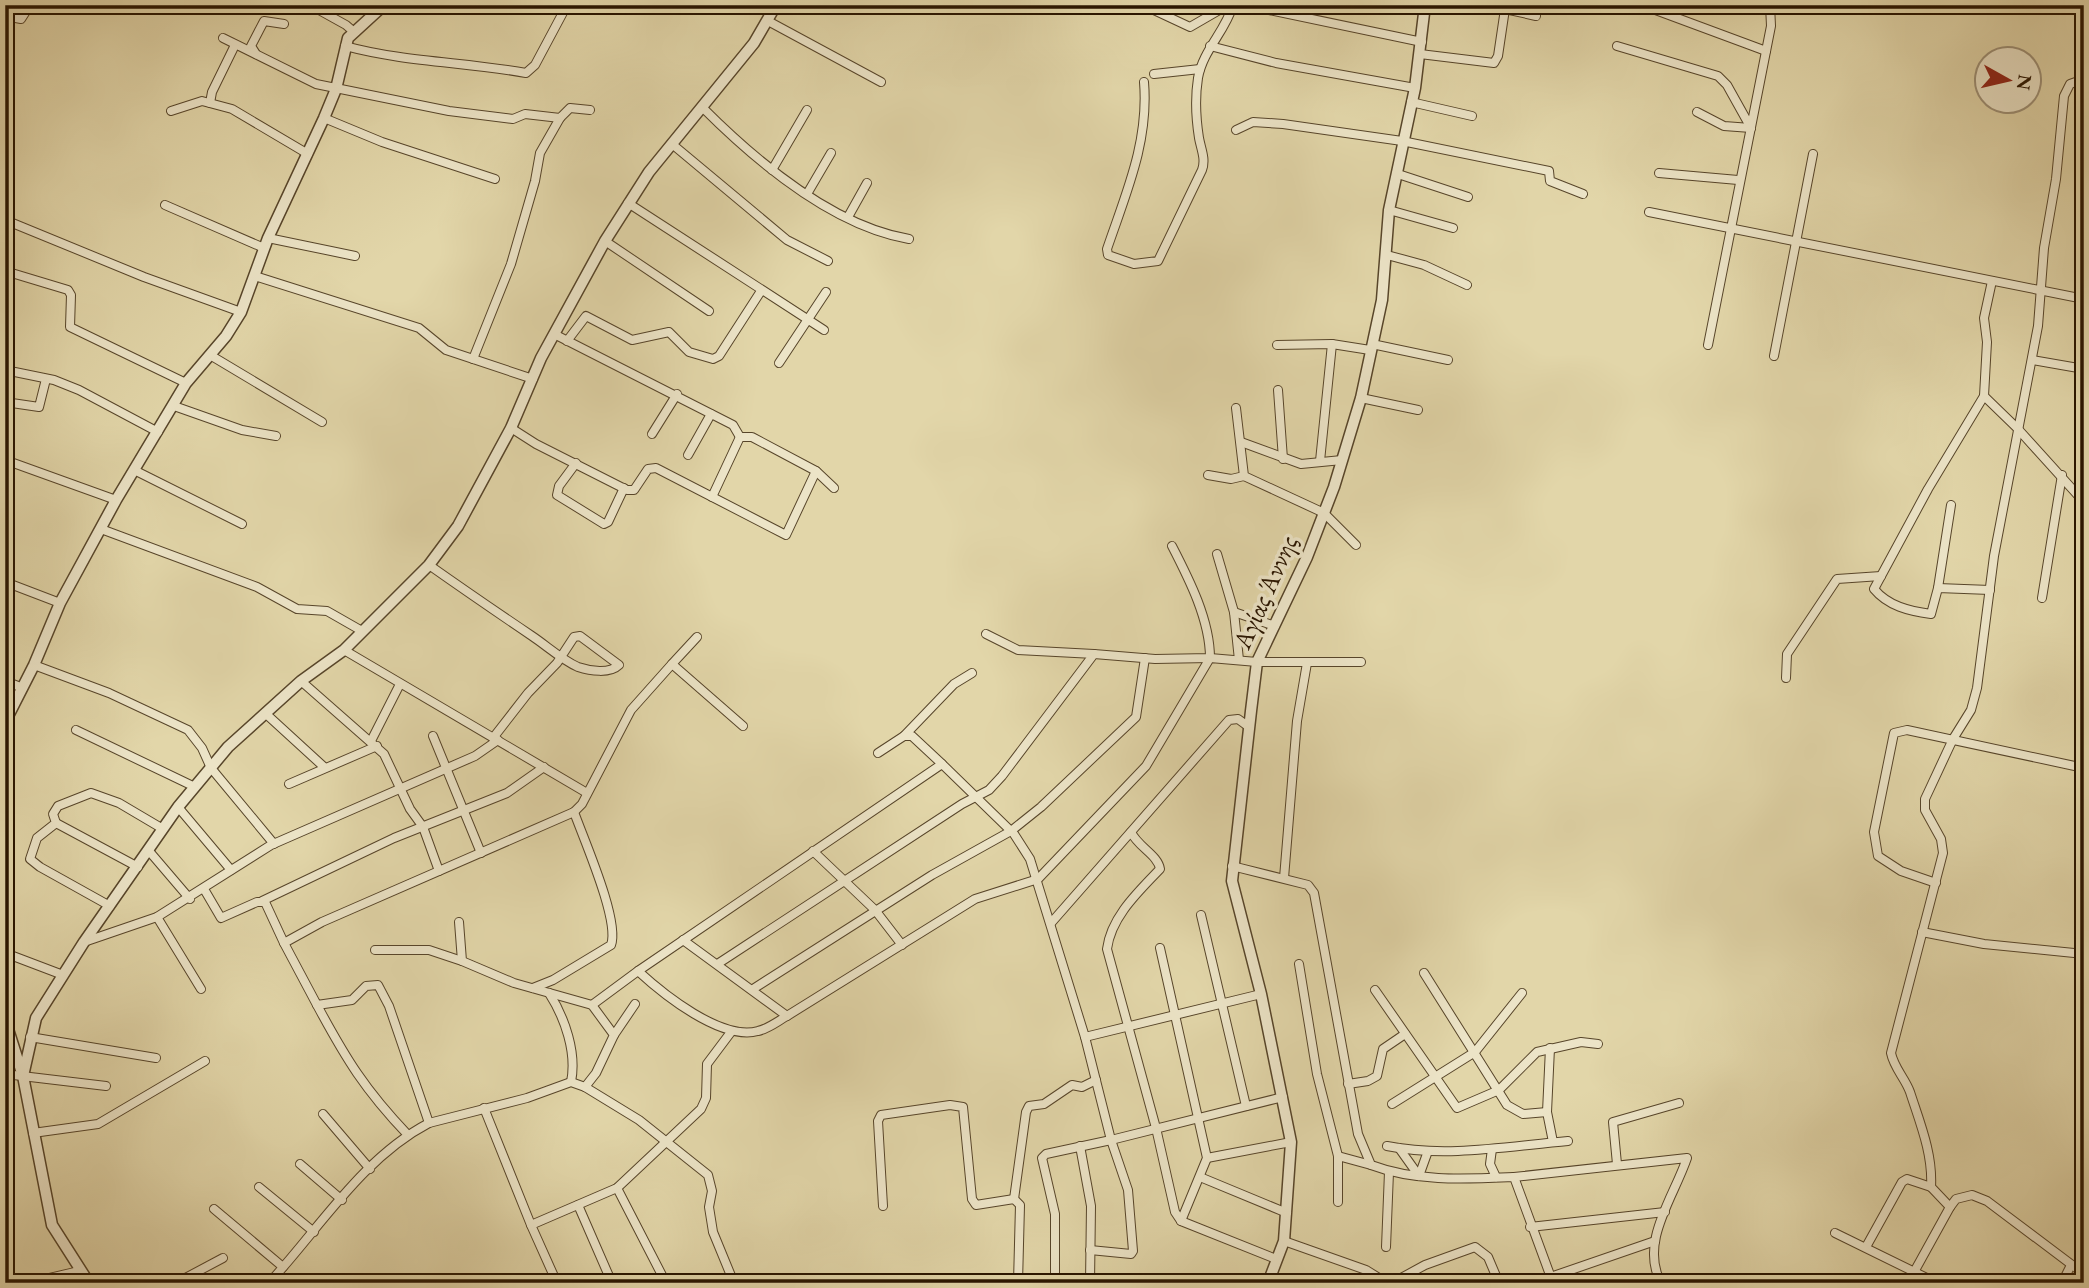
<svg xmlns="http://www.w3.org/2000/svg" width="2089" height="1288" font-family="'EB Garamond',serif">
<rect width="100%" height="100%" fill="#e2d6a9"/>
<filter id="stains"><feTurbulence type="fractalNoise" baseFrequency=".00286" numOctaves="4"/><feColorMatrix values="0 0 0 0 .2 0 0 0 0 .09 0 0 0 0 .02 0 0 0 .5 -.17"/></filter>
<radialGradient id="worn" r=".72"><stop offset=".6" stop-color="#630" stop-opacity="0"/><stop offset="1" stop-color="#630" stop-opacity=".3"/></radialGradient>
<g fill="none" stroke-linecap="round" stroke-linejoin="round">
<defs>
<g id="minor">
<path d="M310,5l36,20 8,7"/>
<path d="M1143,5l47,22 38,-22"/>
<path d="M1245,5l177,37"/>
<path d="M1642,5l124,46"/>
<path d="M1100,6l1,-1"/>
<path d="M5,16l16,3 9,-14"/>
<path d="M768,21l113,61"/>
<path d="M223,38l93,46 133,27 64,8 12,-5 35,4 10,-10 20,2"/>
<path d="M345,46c59,16 121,16 181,27l9,-8 32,-60"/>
<path d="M1210,46l66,17 139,25"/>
<path d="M1617,46l101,30 9,9 24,43"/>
<path d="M256,54l-5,-8 13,-25 20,3"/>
<path d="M1420,54l74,9 4,-7 7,-47 31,7"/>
<path d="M1154,74l46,-5"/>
<path d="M1144,82c5,60 -18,111 -37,167l1,6 26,9 24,-3 44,-91c4,-11 -1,-21 -3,-32 -3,-19 -4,-41 -1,-60 5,-28 27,-46 35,-73"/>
<path d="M1411,102l61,14"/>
<path d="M210,103l2,-11 23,-47"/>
<path d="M703,108c53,53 130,118 206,131"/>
<path d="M171,111l31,-10 30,8 76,45"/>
<path d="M1697,112l27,14 27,2"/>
<path d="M324,118l58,24 113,37"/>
<path d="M1236,130l17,-8 30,2 119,17 147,30 1,10 33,13"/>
<path d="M672,144l115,96 41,21"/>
<path d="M772,170l35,-60"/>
<path d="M1659,173l79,7"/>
<path d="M1398,174l70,23"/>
<path d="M807,194l24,-41"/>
<path d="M628,203l196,127"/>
<path d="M165,205l99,43"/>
<path d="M1389,210l64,18"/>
<path d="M1649,212l435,87"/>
<path d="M848,217l19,-34"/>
<path d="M5,220l139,57 97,35"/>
<path d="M268,238l87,18"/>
<path d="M605,241l104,70"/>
<path d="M1387,255l37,10 43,20"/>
<path d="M5,271l63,19 3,5 -1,32 116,56"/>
<path d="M255,276l164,52 27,22 87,29"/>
<path d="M554,334l179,91 7,12h12l64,34 18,17"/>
<path d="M567,341l19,-25 46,24 37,-8 20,20 24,7 6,-3 42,-65"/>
<path d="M1372,344l76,16"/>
<path d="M1277,345l55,-1 38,6"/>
<path d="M1708,345l63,-319 -1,-21"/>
<path d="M210,355l112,67"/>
<path d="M1774,356l39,-202"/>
<path d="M473,359l38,-95 24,-83 5,-28 20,-35"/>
<path d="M2032,360l52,9"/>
<path d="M779,363l47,-71"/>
<path d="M5,370l49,10 25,10 79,42"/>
<path d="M1278,390l5,69"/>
<path d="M1984,396l3,-54 -3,-24 8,-37"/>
<path d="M1361,398l57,12"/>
<path d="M5,402l34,5 7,-28"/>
<path d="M174,406l68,24 34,6"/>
<path d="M1236,408l8,68 80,37 32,32"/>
<path d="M511,428l25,16 91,46h7l14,-21 8,-1 130,67 30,-64"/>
<path d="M652,434l25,-40"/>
<path d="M1241,442l60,22 41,-4"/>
<path d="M688,455l23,-41"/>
<path d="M5,460l111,40"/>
<path d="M1320,461l12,-117"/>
<path d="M576,463l-17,23 -2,9 47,29 4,-2 16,-34"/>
<path d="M134,470l108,54"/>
<path d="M1208,475l23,4 13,-3"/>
<path d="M712,497l28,-60"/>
<path d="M101,529l156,58 40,22 30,2 35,20"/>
<path d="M1217,554l17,58 5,48"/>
<path d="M429,565c34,24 69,48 103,71 15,10 30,24 46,31 12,4 32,7 41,-2l-39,-29 -6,1 -17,26 -29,30 -35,45"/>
<path d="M5,582l55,21"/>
<path d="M1938,588l13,-83"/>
<path d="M1990,590l-52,-2 -7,26c-22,-3 -43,-8 -57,-25l54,-100 56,-93 34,33 66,73"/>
<path d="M2042,598l20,-123"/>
<path d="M1234,612l41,14"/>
<path d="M986,634l32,16 76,4"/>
<path d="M344,650l243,143"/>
<path d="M672,664l25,-27"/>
<path d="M34,665l75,28 79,37 14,18 9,20 63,76"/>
<path d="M1786,678l1,-24 50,-75 44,-3"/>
<path d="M5,681l18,7"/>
<path d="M301,681l83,73 26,55 13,18 16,44"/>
<path d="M265,713l59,54"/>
<path d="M76,730l119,57"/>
<path d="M433,736l48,117"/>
<path d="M904,736l50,-52 18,-11"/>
<path d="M371,741l29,-57"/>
<path d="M878,753l26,-17h8l30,28"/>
<path d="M289,784l88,-38"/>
<path d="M178,807l53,63"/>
<path d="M56,823l82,44"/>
<path d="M1131,832c7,15 27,23 29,37 -22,23 -49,48 -53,80l49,179 19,84 6,9 95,38"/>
<path d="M149,851l41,48"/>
<path d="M813,851l62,59 27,35"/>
<path d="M1232,866l76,19 6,8 44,241 13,31c45,17 95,14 143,12l39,106"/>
<path d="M1284,878l13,-157 10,-58"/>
<path d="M1936,883l-35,-12 -23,-15 -4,-24 20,-99 13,-3 177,38"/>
<path d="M204,889l17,29 36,-16h8l19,41 38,-21 252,-110 8,-8 49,-94 41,-46 71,62"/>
<path d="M262,901l132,-63 113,-45 37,-26"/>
<path d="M110,906l-70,-39 -10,-8 7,-21 19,-15 -3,-9 5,-8 33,-13 28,10 44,26"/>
<path d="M1201,915l45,191"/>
<path d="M157,917l44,72"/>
<path d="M459,922l3,39 52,22 78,22 22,30 -18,38 -11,14"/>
<path d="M1051,923l178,-203 9,-1 11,8"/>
<path d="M1922,932l62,12 100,10"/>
<path d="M683,940l104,76 188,-117 63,-20 108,-113 64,-108 47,4h104"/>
<path d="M84,942l73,-25 114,-72 204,-89 23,-16"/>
<path d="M284,943l33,62 35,-5 14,-14 12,-1 11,21 40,117"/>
<path d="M1160,948l47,210 -26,63"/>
<path d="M375,950h54l33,11"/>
<path d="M5,953l58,22"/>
<path d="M719,963l243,-159 27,-14 13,-14 92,-122 61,5 55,-1c0,-38 -21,-79 -38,-112"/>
<path d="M1299,964l18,110 21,82v46"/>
<path d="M638,971l304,-207 72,70 16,25 55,178 176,-43"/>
<path d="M1424,973l83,132 16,9 24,-2"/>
<path d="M533,988l20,-8 58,-35c9,-24 -27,-105 -37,-133"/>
<path d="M753,989l179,-114 79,-44 30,-24 95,-90 9,-59"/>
<path d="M1375,990l82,118 42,-18 38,-38 44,-10 17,2"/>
<path d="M549,993c16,25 28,60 22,89"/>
<path d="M317,1005c29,54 48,85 91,130"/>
<path d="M592,1005l46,-34c25,23 83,70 120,60 10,-2 20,-10 29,-15"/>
<path d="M614,1035l21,-31"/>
<path d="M30,1037l126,21"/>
<path d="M1085,1037l26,103 172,-43"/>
<path d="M1550,1048l-3,64 6,30"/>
<path d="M5,1074l101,12"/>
<path d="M1348,1084l20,-3 9,-5 6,-27 22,-15"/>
<path d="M1392,1104l83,-52 47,-59"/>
<path d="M484,1108l47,117"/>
<path d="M323,1114l47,55"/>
<path d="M33,1133l65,-9 107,-63"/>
<path d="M1080,1146l11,60 -1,77"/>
<path d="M1387,1146c60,12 122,0 181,-5"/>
<path d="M1399,1148l20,28"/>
<path d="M1492,1149l-2,15 6,13"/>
<path d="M1338,1156l33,9"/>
<path d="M1207,1158l84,-16"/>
<path d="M300,1164l42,36"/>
<path d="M1617,1164l-4,-42 66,-19"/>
<path d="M1419,1176l9,-25"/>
<path d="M1200,1177l87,36"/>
<path d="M1514,1177l173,-19c-13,39 -48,84 -26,125"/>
<path d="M259,1187l55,45"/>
<path d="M617,1188l49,95"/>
<path d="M1014,1199l12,-87 3,-6 15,-2 28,-19 10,2 14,-7"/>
<path d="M578,1205l34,78"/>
<path d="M883,1206l-5,-85 3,-6 69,-10 13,2 9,92 4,6 38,-6 6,6 -2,78"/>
<path d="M1950,1207l-19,-20c2,-33 -11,-64 -21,-95 -5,-14 -16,-24 -19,-39l52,-200 -2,-14 -16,-29v-11l28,-60 18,-29 6,-22 17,-132 44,-230 6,-78 12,-69 8,-83 6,-12 14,-5"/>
<path d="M214,1209l69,58"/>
<path d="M1530,1227l135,-15"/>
<path d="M1835,1233l102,50"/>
<path d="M1284,1241l82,29 21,13"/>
<path d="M1386,1247l3,-75"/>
<path d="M1866,1247l36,-65 5,-3 24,8"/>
<path d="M28,1283l51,-12"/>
<path d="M176,1283l47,-25"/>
<path d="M269,1283c50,-54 93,-125 160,-160l98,-25 44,-16 14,5 54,33 69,55 4,16 -3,16 4,25 21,51"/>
<path d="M557,1283l-26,-58 86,-37 84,-79 5,-11 1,-34 24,-32"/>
<path d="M1055,1283v-69l-13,-56 4,-4 65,-14 17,50 5,61 -2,3 -41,-4"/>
<path d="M1218,1283l1,-3"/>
<path d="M1392,1283l33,-18 50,-18 13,10 11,26"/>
<path d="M1533,1283l122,-42"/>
<path d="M1908,1283l42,-76 6,-8 16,-4 15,6 97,73"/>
<path d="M2062,1283l9,-18"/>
</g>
<g id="tertiary">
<path d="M5,722l29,-57 26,-62 56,-103 70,-117 40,-47 15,-24 27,-74 56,-120 12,-29 12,-51 36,-33"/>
<path d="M5,1020l18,56 29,149 37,58"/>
<path d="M23,1076l13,-58 48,-76 94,-135 50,-60 73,-66 43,-31 85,-85 29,-39 53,-98 30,-70 64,-117 44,-69 105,-129 22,-38"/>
<path d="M1268,1283l16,-42 7,-99 -30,-148 -29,-113 19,-170 6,-49 50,-105 27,-70 27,-89 21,-98 7,-90 26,-122 10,-83"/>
</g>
</defs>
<use href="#minor" stroke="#57452a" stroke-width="10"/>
<use href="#tertiary" stroke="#57452a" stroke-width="13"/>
<use href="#minor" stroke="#ece4c7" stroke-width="8"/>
<use href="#tertiary" stroke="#ece4c7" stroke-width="10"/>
</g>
<g text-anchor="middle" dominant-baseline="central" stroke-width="7" stroke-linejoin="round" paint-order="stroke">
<g font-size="26" fill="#291500" stroke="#ece4c7">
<text transform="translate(1265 592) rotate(-66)">Αγίας Άννης</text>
</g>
</g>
<rect width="2089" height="1288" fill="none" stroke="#e2d6a9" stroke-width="28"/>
<rect x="7" y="7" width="2075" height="1274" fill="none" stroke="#291500" stroke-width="3.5"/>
<rect x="14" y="14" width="2061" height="1260" fill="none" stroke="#291500" stroke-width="2"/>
<g transform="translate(2008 80) rotate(98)"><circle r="33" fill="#ece4c7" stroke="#9e9177" stroke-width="2"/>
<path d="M0-5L12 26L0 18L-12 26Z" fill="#8f2418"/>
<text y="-10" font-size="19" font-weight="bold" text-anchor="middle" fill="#291500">N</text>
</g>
<rect width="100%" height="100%" filter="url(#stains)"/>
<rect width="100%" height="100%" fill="url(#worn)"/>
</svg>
